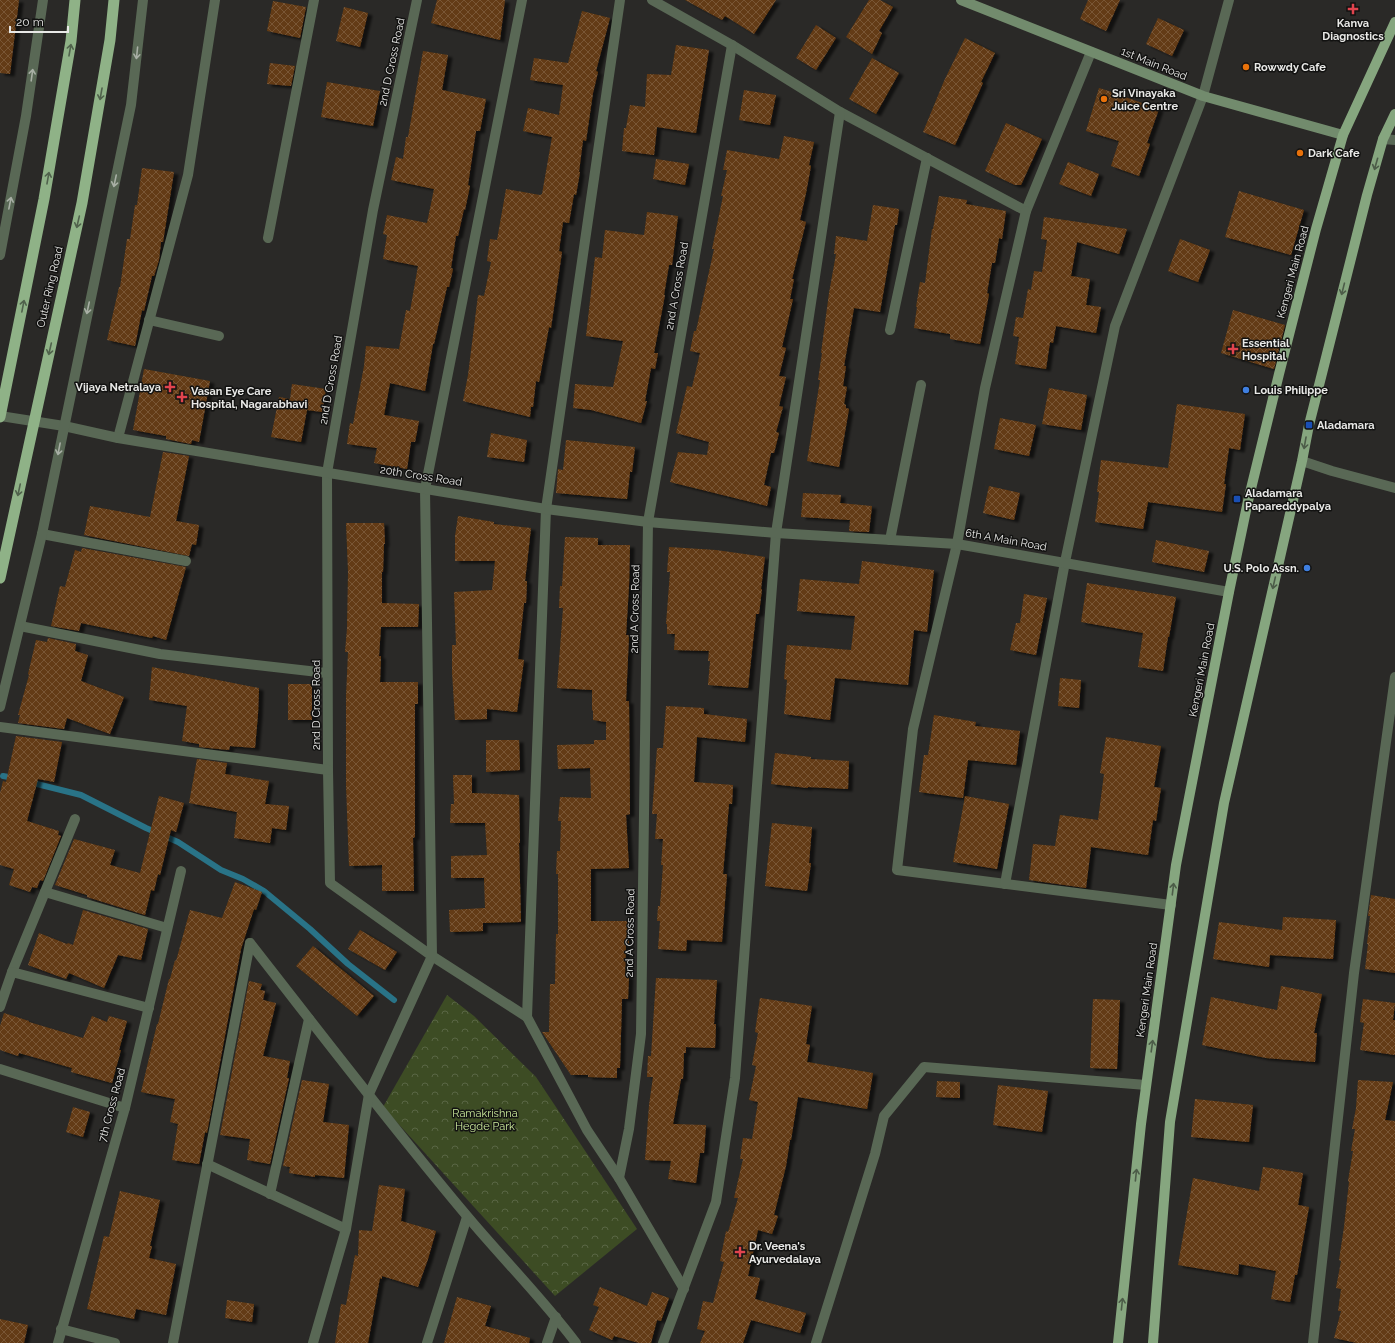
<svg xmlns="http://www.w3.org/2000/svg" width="1395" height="1343" font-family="Raleway,sans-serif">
<defs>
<pattern id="park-crowns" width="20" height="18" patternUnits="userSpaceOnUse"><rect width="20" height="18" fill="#3d4c24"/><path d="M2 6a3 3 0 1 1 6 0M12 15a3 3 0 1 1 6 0" fill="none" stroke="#596644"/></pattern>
<pattern id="building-cross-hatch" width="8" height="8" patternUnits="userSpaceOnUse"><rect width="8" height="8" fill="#633a13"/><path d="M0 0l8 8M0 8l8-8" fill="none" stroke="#795635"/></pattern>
<filter id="shadow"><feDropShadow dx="4.5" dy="2.5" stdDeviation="1" flood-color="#0009"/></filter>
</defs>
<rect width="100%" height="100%" fill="#2a2927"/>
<path fill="url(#park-crowns)" d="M447,995l27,21 62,61 101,152 -82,67 -172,-189z"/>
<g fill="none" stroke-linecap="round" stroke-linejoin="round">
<g stroke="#297387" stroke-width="6">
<path d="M3,776l11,2"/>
<path d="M29,782l52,13 65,33 32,14 43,28 22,9 21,12 46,38 38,35 46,36"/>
</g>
</g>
<g fill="url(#building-cross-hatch)" filter="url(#shadow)">
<path d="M0,0h19l-9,74 -10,-1z"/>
<path d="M437,0h68l-5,40 -69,-17z"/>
<path d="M685,0h91l-22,34 -29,-18 -3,4z"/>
<path d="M869,0h11l13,7 -14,24 3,2 -10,21 -26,-17z"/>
<path d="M1088,0h32l-14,31 -26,-12z"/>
<path d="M273,1l33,6 -6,31 -33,-7z"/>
<path d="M344,7l24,6 -8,34 -24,-6z"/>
<path d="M582,11l28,7 -14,53 2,1 -5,21 -7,48 -3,-1 -4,32h1l-4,23 -2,-1 -5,29 -6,-1 -4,29 3,1 -11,76 -2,-1 -10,55 -3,-1 -3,26h-2l-1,10 -67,-16 5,-26 10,-80 6,1 7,-34 -4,-1 3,-22 7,1 9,-51 34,6 2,-1 10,-57 -29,-6 5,-23 31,7 4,-30 -33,-5 4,-22 34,5z"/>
<path d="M1158,18l26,12 -12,26 -26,-12z"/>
<path d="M816,25l20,13 -20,32 -20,-12z"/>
<path d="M965,38l30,15 -14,29 2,1 -28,62 -32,-13 21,-51z"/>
<path d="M676,45l33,5 -13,83 -39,-6 -3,28 -32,-4 2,-23h2l4,-23 15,2 2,-33 24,1z"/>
<path d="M423,51l25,4 -6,35 44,9 -6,32h-4l-8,54 2,1 -5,24 -1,-1 -6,27h-2l-5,32 2,1 -4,18h-2l-13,57h-1l-8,47 -35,-8 -6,32 35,6 -4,21h-4l-4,27 -33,-6 3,-15 -30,-4 3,-21 3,1 11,-58 2,-20 33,3 7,-39 4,1 8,-45 -35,-7 4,-24 -4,-1 4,-19 40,8 7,-34 -43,-9 5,-23 7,2 3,-22h2z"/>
<path d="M872,58l27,15 -23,41 -27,-15z"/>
<path d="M270,63l25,3 -4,20 -24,-2z"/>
<path d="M327,82l53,9 -7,35 -52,-9z"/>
<path d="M1099,88l26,8v1l34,12 -12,34 3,1 -11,32 -28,-10 8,-25 -33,-10z"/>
<path d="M744,90l32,5 -6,30 -31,-5z"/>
<path d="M1006,123l36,16 -21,46h-6l-30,-14z"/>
<path d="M784,136l30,6 -5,23 2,1 -5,27 -6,27 6,2 -14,57h2l-4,20h3l-11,48 4,1 -7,28 7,1 -7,29 4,1 -7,25 3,1 -5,20h-3l-7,32 7,2 -4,19 -97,-24 8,-30 29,3 2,-13 -33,-9 11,-47 5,1 8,-34 -10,-2 4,-20h2l18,-82h-2l11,-53h-2l6,-26h-4l4,-20 52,9z"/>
<path d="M656,159l33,5 -4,21 -32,-6z"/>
<path d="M1068,162l31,12 -8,22 -32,-12z"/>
<path d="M142,168l32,4 -11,70h-2l-2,18 -5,16h-2l-8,35 -2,-1 -7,36 -28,-6 12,-53h1l7,-48h3l5,-34h2z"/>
<path d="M1239,191l65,19 -13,45 -66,-18z"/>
<path d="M939,196l28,4 -1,4 40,7 -4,28 -3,-1 -4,25h-3l-5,30 2,1 -9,50 -30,-5v-5l-36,-6 3,-21h-1l4,-25 5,1 7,-54h1z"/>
<path d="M873,205l26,4 -2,16h-2l-15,87 -26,-4 -10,58h2l-3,20 4,1 -3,17 2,1v3l3,1 -10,58 -32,-6 13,-81h-2l4,-27h-1l8,-60 7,-39h-2l2,-18 31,5z"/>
<path d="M647,212l31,4 -6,49h-3l-5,30h1l-11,58h4l-3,16 -4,-1 -6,33h2l-6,22 -50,-13 -18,-2 2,-24 38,3 10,-46 -37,-5 9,-79 7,1 3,-28 39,5z"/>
<path d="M1044,217l83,12 -8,25 -42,-12 -6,34 19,3 -4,26 15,2 -5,26 -40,-7 -3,17 -3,-1 -4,27 -31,-5 4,-27 -6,-1 3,-19 7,1 5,-29 3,1 3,-19 8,1 5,-32 -6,-1z"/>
<path d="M1180,239l30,11 -12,32 -30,-11z"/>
<path d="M1233,310l52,15 -11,44 -53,-16z"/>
<path d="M144,369l66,12 -11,61 -7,-2 -1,4 -25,-5v-3l-33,-6z"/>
<path d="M292,384l34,5 -4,23 -15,-2 -6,32 -30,-5 8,-40 11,2z"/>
<path d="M1049,388l38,7 -6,35 -39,-6z"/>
<path d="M1177,404l68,10 -5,36 -11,-2 -5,36h2l-4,28 -74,-10 -5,27 -48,-7 4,-30h-2l4,-32 67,8z"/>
<path d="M1000,418l36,7 -7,31 -35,-7z"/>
<path d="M491,433l36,7 -3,22 -37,-5z"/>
<path d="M566,440l69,7 -3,25h-2l-3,27 -71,-6 2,-24 5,1z"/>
<path d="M163,452l26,4 -13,65 23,4 -3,20 -4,-1 -3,12 -105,-21 6,-29 60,11z"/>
<path d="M989,486l31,7 -6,27 -31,-7z"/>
<path d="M803,493l38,2 -1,8 32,3 -3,26 -20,-1 1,-11 -49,-3z"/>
<path d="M458,516l36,6v2l37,4 -6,53h2l-1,22h-2l-6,56 6,1 -7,52 -30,-3v10l-32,1 -3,-48v-27h4l-2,-53 38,-2 3,-29h-40v-25z"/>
<path d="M346,523h38l1,21h-1l-1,28h-1v31l37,1 -1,23h-37l-2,29h2l-1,26h38v22h-3v133l-2,1 1,53h-32v-26l-33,1 -3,-81v-89l2,-44h-3l2,-24 1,-56z"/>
<path d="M565,537l33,1v7h32l-1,41 -3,49h3l-3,66h3l1,113 -4,1 3,53 -38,1v52h38v25h-3l-1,30h4l-1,23h-6l-2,69h-3v10l-29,-1v-2h-17l-29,-43h7l1,-48h5l1,-50h2v-60h-2l1,-23h3l1,-30h-3l2,-24 31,1 -1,-30 -32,1 -1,-24 37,-1v-4h12v-18l-13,-2v-9l-1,-1v-20l-35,-2 6,-80h-4l1,-22h2z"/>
<path d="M1156,540l53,11 -5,21 -52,-10z"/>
<path d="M669,547l47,3 49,7 -4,32h1l-3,25h-3l-8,74 -40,-3 2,-24h-2l1,-10 -35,-1 1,-16h-8v-10h-1l4,-52h-3z"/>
<path d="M82,548l104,19 -20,73 -13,-4 -1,2 -71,-15 -2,8 -28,-5 9,-40 5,1 10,-37 6,2z"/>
<path d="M862,561l72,9 -7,62 -13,-2 -6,55 -73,-7 -5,42 -46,-6 3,-34 -3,-1 3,-34 64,5 4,-34 -58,-5 3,-32 59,5z"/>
<path d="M1087,583l89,14 -7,40h-1l-5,34 -25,-4 5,-34 -62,-11z"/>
<path d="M1024,594l23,4 -11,57 -26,-5 6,-27h4z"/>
<path d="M48,638l28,6 -1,7 13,4 -7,26 43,16 -14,37 -43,-16 -3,11 -46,-6 2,-8h-2l11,-40 -1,-1 8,-34 11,2z"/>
<path d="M152,667l107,21 -1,26 -3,34 -25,-2 -1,4 -30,-3v-3l-17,-3 5,-35 -38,-6z"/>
<path d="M1060,678l21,2 -2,28 -21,-2z"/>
<rect x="288" y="684" width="24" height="36"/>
<path d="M666,706l38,2v6l43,5 -2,23 -48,-5 -3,45 39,3 -1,19h-3l-6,70h4l-5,68 -35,-2 -1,11 -28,-2 2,-28h-3l1,-15h2l3,-41h-2l2,-26h-8l2,-25h-5l5,-66h6z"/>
<path d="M934,715l42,7 -1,4 45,5 -4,34 -48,-5 -5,38 -44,-6 5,-37h4z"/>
<path d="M16,736l46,6 -8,40 -16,-3 -11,42 32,10 -1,4 3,1 -18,45 -3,-1 -3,8 -5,-1 -2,5 -21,-7 5,-16 -14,-4v-72l3,-12 3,1z"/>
<path d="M1106,737l55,9 -7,41 7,1 -5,33 -3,-1 -5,35 -57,-8 -5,41 -57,-8 4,-36 22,2 5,-31 38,5 6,-46 -4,-1z"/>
<path d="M486,740h33l1,30 -34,2z"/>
<path d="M775,753l36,4v2l38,2 -1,28 -40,-2v1l-37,-4z"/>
<path d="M197,759l30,4 -2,11 44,7 -4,23 24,2 -3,24 -14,-2 -2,15 -36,-5 3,-26 -48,-9z"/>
<path d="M453,775h19v18l47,2 1,48h-1l2,79 -38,1v8l-33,1 -1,-22 36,-2 -1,-30h-33v-22l36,-1 -2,-32h-35l1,-19h3z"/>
<path d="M159,796l25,7 -8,29 -5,-2 -11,45 -2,-1 -4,17 -3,-1 -6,25 -58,-18v-2l-32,-10 19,-46 41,11 -5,15 30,8z"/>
<path d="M965,796l44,8 -12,65 -44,-7z"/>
<path d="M772,823l40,4 -3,36h2l-4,28 -42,-5z"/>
<path d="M235,882l27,10 -6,18 -2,-1 -13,40 -34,184 -2,-1 -6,32 -27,-4 6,-36 -8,-2 5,-23 -34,-7 16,-68h1l11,-45h1l5,-19 1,1 14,-51 32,8z"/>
<path d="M1371,895l24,4v74l-30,-4 3,-25h-1l3,-28h-2z"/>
<path d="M83,910l65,19 -7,31 -23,-5 -14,33 -35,-15 -3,6 -38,-14 11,-32 28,11 1,-1 5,2z"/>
<path d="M1283,917l53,3 -3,39 -63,-4 -1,12 -56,-8 6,-37 63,8z"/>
<path d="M360,930l37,22 -12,18 -37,-21z"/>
<path d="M313,946l61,50 -17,20 -61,-50z"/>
<path d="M656,978l61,2 -3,44h2l-1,24 -29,-1v6h-2l-1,26h-2l-8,45 33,1 -2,28h-4l-4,30 -28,-4 3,-18 -26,-1 4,-55 4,-28h-6l1,-21h3z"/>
<path d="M249,981l13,3 -2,6 5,1 -2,9 13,3 -13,53 27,5 -3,17h2l-19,86 -23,-4 3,-21 -30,-4z"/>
<path d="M1281,986l41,8 -8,39h3l-2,29 -49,-4 -64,-13 9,-48 66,13z"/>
<path d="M760,998l52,8 -6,38 4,1 -3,17 66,11 -6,36 -69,-12 -7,43h-1l-4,26 -12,49 4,1 -6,18 -14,-4 -10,46 12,2 -5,21 51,14 -6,20 -49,-13 -8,23h-43l5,-12 -8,-2 6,-28 10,2 11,-41 -4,-1 6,-30 2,1 10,-34h-4l9,-39h-3l3,-21 9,1 6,-37 -9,-2 7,-34 -4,-1 6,-32 -3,-1z"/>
<path d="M1093,999l27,1 -3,69 -27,-1z"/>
<path d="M1363,999l32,4 -2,17h2v35l-35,-5 4,-27 -4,-1z"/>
<path d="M4,1013l25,8v1l54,16 9,-22 15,6 2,-6 18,5 -8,29h2l-9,33 -41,-11 1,-4 -53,-15 -1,3 -18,-6v-24z"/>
<path d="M302,1080l27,4 -6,38 26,3 -5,53 -29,-3v2l-26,-4 1,-6 -7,-1z"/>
<path d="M1358,1080l35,2 -8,38 10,1v222h-38l-23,-5 7,-27h-3l3,-22 -5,-1 5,-27 -2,-1 5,-33 5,-45 -1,-1 5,-30h-2l4,-22h-3l4,-21z"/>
<path d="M937,1081l23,1v16l-24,-1z"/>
<path d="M998,1085l50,6 -6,41 -49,-7z"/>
<path d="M1195,1099l58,6 -4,37 -58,-5z"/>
<path d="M73,1107l17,5 -7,25 -17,-5z"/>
<path d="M1263,1167l40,6 -5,32 11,2 -12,68h-2l-5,27 -19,-3 5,-28 -37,-7 -1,11 -60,-10 15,-87 66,13z"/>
<path d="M379,1185l26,4 -4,32 35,10 -8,28 -10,28 -36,-11v3l-2,-1 -12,65h-33l6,-39 5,1 9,-50 3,1 1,-26 13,1z"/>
<path d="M120,1191l40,9 -10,46h2l-3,12 27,6 -10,51 -30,-6 -2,10 -47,-10 17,-73 5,1z"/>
<path d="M600,1287l47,19 5,-14 17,6 -8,23 -4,-1 -6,23h-12l-25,-7 -2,4 -23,-10 10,-23 -6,-2z"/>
<path d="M457,1297l34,9 -6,20 45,12 -1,5h-85z"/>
<path d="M227,1300l27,4 -2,18 -27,-4z"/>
<path d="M0,1319l28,6 -4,18h-24z"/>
</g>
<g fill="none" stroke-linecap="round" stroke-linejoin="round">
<g stroke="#596855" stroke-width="10">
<path d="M417,0l-44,210 -46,263 1,297 2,113 102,73 95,61 60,113 32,48 65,111"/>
<path d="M652,0l80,45 108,67 186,99 65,-159"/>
<path d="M1383,139l12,1"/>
<path d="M1026,211l-41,177 -28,156 -44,185 -16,141 274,35"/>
<path d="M268,238l46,-238"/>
<path d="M149,320l70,16"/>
<path d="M890,330l37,-172"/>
<path d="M118,438l70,-263 27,-175"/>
<path d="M1302,461l30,10 63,17"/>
<path d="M42,534l144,27"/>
<path d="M890,540l31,-155"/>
<path d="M20,626l140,28 167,19"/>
<path d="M0,727l328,43"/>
<path d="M1005,884l60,-322 50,-236 88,-230 26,-96"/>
<path d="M45,892l122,36"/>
<path d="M250,943c72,92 142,184 217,273 36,43 75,82 109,127"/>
<path d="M12,972l63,-153"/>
<path d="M0,1007l12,-35 137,36"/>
<path d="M527,1017l19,-508 74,-509"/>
<path d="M0,1069l125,39"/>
<path d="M207,1164l139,65"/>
<path d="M619,1178l10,-49 12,-95 7,-512 84,-477"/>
<path d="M270,1194l39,-175"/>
<path d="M61,1329l54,14"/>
<path d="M58,1343l67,-235 56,-237"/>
<path d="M173,1343l77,-400"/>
<path d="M313,1343l33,-114 23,-135 63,-138 -7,-467 97,-489"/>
<path d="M427,1343l40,-126"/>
<path d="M547,1343l9,-26"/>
<path d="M663,1343l53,-141 19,-124 41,-545 64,-421"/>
<path d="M816,1343l59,-189 9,-38 40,-49 222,18"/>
<path d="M1313,1343l41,-370 41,-296"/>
</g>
<g stroke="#596855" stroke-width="10">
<path d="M0,255l26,-139 17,-116"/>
<path d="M0,416l64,10 54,12 428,71 102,13 128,11 181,11 272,48"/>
<path d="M0,707l42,-173 89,-429 12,-105"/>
</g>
<path stroke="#728b6d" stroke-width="10" d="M961,0l242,96 140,39"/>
<g stroke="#86a67f" stroke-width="10">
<path d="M1118,1343l23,-219 35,-259 53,-273 19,-91 31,-127 37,-145 21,-73 6,-21 52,-113"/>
<path d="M1153,1343l17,-221 54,-319 78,-342 7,-36 58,-230 16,-56 12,-25"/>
</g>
<g stroke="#8fb287" stroke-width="11">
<path d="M0,417l44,-218 27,-158 4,-41"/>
<path d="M0,578l82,-375 28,-163 4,-40"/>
</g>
</g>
<defs><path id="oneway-shaft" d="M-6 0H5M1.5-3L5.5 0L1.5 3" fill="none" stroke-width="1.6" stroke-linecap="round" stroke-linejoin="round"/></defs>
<g stroke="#50624c">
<use href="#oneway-shaft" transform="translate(70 50) rotate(-80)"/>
<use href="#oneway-shaft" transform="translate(101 94) rotate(100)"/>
<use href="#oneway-shaft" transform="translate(48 178) rotate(-80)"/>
<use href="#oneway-shaft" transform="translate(78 222) rotate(103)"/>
<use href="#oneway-shaft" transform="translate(23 306) rotate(-79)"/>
<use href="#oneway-shaft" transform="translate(50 349) rotate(103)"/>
<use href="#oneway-shaft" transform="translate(19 490) rotate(102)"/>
</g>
<g stroke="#a8afa5">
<use href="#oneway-shaft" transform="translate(137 53) rotate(96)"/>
<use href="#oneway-shaft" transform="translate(32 75) rotate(-82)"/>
<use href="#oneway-shaft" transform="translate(115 181) rotate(102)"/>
<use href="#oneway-shaft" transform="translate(10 203) rotate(-79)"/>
<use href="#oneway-shaft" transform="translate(88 308) rotate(102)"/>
<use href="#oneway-shaft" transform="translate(59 449) rotate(101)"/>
</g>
<g stroke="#4c5c48">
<use href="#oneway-shaft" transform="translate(1376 164) rotate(106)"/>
<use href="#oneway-shaft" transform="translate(1343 289) rotate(104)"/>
<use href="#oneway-shaft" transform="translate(1305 443) rotate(100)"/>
<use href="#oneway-shaft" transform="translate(1274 583) rotate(103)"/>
<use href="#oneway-shaft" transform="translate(1173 889) rotate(-83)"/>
<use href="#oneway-shaft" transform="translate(1152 1046) rotate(-82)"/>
<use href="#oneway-shaft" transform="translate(1136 1175) rotate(-84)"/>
<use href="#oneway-shaft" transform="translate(1122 1304) rotate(-84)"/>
</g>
<g fill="#e0444e" stroke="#121211" stroke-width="1.5">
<path d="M1351 3h4v4h4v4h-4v4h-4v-4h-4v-4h4z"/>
<path d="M1231 343h4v4h4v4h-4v4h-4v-4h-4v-4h4z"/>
<path d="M168 381h4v4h4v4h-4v4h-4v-4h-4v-4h4z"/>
<path d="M180 391h4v4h4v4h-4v4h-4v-4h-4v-4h4z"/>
<path d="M738 1246h4v4h4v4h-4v4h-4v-4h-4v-4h4z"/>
</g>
<g fill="#e8710a" stroke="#121211" stroke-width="1.5">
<circle cx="1246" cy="67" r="4"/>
<circle cx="1104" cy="99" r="4"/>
<circle cx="1300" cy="153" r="4"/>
</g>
<g fill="#3f7fe0" stroke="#121211" stroke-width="1.5">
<circle cx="1246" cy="390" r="4"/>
<circle cx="1307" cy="568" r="4"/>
</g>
<g fill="#1a4fb4" stroke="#121211" stroke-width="1.5">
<rect x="1305" y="421" width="8" height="8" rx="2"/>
<rect x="1233" y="495" width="8" height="8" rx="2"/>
</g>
<g text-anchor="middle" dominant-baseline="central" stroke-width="3" stroke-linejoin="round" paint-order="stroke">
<g font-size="11" font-weight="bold" fill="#e9e9e7" stroke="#121211" text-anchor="start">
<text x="1353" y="23" text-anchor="middle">Kanva<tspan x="1353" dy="13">Diagnostics</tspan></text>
<text x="1254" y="67">Rowwdy Cafe</text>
<text x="1112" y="93">Sri Vinayaka<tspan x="1112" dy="13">Juice Centre</tspan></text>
<text x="1308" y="153">Dark Cafe</text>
<text x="1242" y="343">Essential<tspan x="1242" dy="13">Hospital</tspan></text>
<text x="161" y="387" text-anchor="end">Vijaya Netralaya</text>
<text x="1254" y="390">Louis Philippe</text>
<text x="191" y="391">Vasan Eye Care<tspan x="191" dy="13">Hospital, Nagarabhavi</tspan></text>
<text x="1317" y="425">Aladamara</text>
<text x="1245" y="493">Aladamara<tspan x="1245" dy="13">Papareddypalya</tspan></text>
<text x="1299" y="568" text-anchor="end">U.S. Polo Assn.</text>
<text x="749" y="1246">Dr. Veena's<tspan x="749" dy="13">Ayurvedalaya</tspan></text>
</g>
<g font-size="11" fill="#e9e9e7" stroke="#121211">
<text transform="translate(392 62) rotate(-78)">2nd D Cross Road</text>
<text transform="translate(1154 64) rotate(22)">1st Main Road</text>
<text transform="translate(1293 272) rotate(-75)">Kengeri Main Road</text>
<text transform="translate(677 286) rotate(-80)">2nd A Cross Road</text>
<text transform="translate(50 287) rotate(-77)">Outer Ring Road</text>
<text transform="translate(331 380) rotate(-80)">2nd D Cross Road</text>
<text transform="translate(421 476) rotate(9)">20th Cross Road</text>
<text transform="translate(1006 540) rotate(10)">6th A Main Road</text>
<text transform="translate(635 609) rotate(-89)">2nd A Cross Road</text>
<text transform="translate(1202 670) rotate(-79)">Kengeri Main Road</text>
<text transform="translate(316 705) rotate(-90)">2nd D Cross Road</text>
<text transform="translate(630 933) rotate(-89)">2nd A Cross Road</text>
<text transform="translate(1147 990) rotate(-82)">Kengeri Main Road</text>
<text transform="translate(112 1105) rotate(-75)">7th Cross Road</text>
</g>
<g font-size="11" fill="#cbea9b" stroke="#121211">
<text x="485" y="1113">Ramakrishna<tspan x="485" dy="13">Hegde Park</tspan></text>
</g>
</g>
<path d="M10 26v6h58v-6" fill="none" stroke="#e9e9e7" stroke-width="2"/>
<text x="16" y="26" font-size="12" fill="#e9e9e7" stroke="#121211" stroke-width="3" paint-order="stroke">20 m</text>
</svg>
